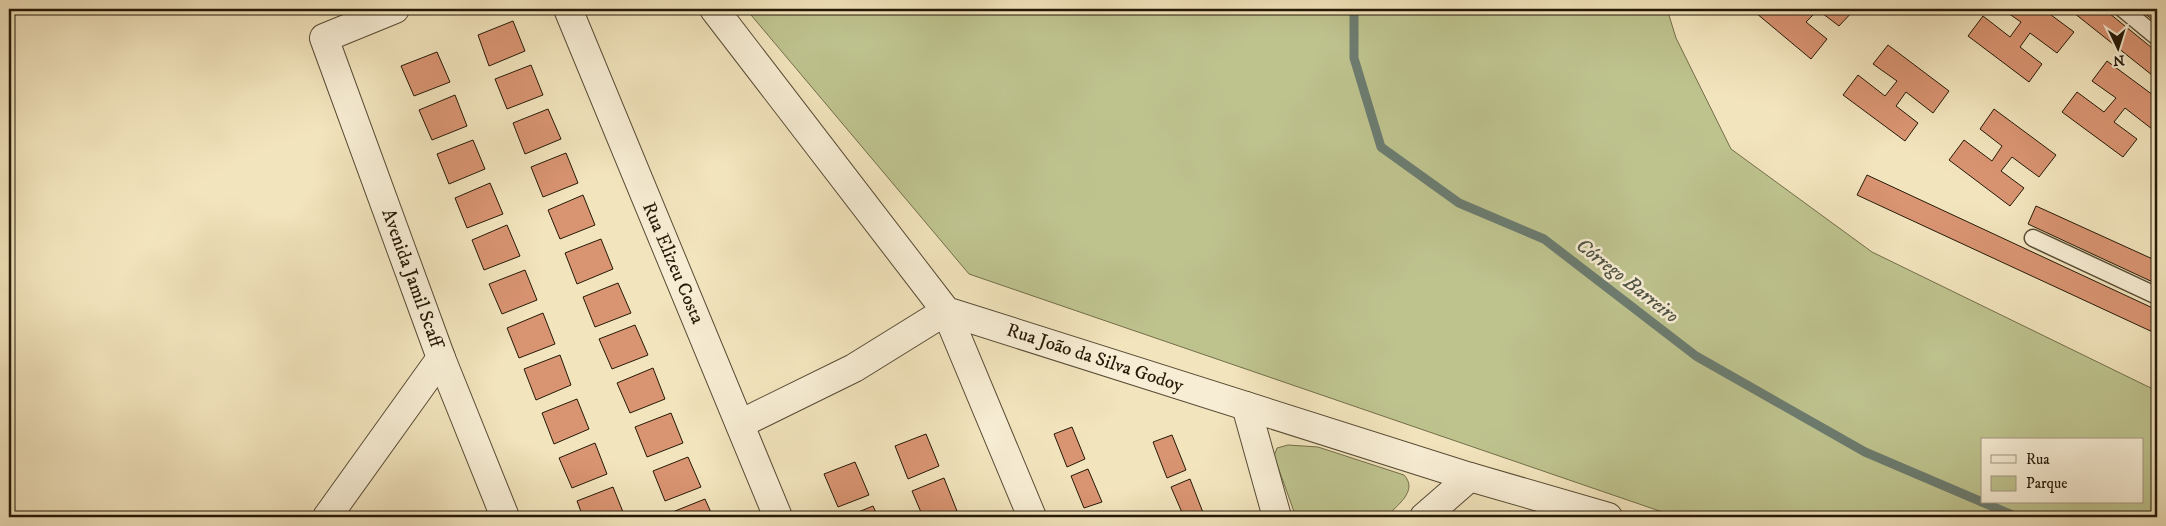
<svg xmlns="http://www.w3.org/2000/svg" width="2166" height="526" font-family="'IM FELL DW Pica',serif">
<rect width="100%" height="100%" fill="#f2e4bd"/>
<filter id="stains"><feTurbulence type="fractalNoise" baseFrequency=".004" numOctaves="4"/><feColorMatrix values="0 0 0 0 .2 0 0 0 0 .09 0 0 0 0 .02 0 0 0 .5 -.17"/></filter>
<radialGradient id="worn" r=".72"><stop offset=".6" stop-color="#630" stop-opacity="0"/><stop offset="1" stop-color="#630" stop-opacity=".3"/></radialGradient>
<g fill="#bec38e" stroke="#726e4a" fill-rule="evenodd">
<path d="M746,9h921l9,29 55,111 141,103 285,139v126h-480l-708,-243zM1982,440h160v62h-160z"/>
<path d="M1288,445l30,2 86,28c15,16 -8,31 -18,42h-90l-22,-61 3,-8z"/>
</g>
<g fill="none" stroke-linecap="round" stroke-linejoin="round">
<g stroke="#6c7c70" stroke-width="9">
<path d="M1354,9v49l27,89 78,56 85,36 152,117 169,96 117,50"/>
<path d="M1982,502l35,15"/>
</g>
</g>
<g fill="#d99472" stroke="#251907">
<path d="M1760,9h29l6,5 4,-5h56l-16,17 -21,-16 -12,12 21,17 -16,20 -55,-46z"/>
<path d="M2002,9h41l31,23 -17,21 -27,-20 -10,14 22,17 -13,18 -61,-46 15,-20 27,21 11,-15z"/>
<path d="M2069,9h35l53,43v27z"/>
<path d="M2139,9h18v14z"/>
<path d="M513,21l12,30 -36,15 -11,-31z"/>
<path d="M1888,45l61,46 -16,22 -27,-21 -10,14 22,17 -13,18 -62,-46 15,-20 27,21 12,-15 -24,-17z"/>
<path d="M437,52l13,30 -36,14 -13,-30z"/>
<path d="M2107,61l50,37v23l-5,8 -27,-21 -11,14 23,17 -14,18 -61,-45 15,-20 27,20 12,-14 -24,-17z"/>
<path d="M531,65l12,30 -36,14 -12,-30z"/>
<path d="M455,95l12,31 -35,14 -13,-30z"/>
<path d="M548,109l13,30 -36,15 -12,-31z"/>
<path d="M1994,109l62,46 -17,22 -27,-20 -11,14 23,17 -14,18 -61,-46 15,-20 28,21 10,-15 -22,-17z"/>
<path d="M473,140l12,29 -36,15 -12,-30z"/>
<path d="M566,153l12,30 -35,14 -12,-30z"/>
<path d="M1867,175l290,135v24l-300,-139z"/>
<path d="M490,183l13,31 -36,14 -12,-30z"/>
<path d="M583,195l12,30 -35,14 -12,-29z"/>
<path d="M2036,206l121,55v23l-129,-60z"/>
<path d="M507,225l13,31 -36,14 -12,-30z"/>
<path d="M601,239l12,30 -36,15 -12,-31z"/>
<path d="M525,270l12,30 -35,14 -13,-30z"/>
<path d="M618,283l13,30 -36,14 -12,-30z"/>
<path d="M543,313l12,31 -36,14 -12,-30z"/>
<path d="M635,325l13,30 -36,14 -13,-30z"/>
<path d="M560,355l11,30 -35,15 -12,-31z"/>
<path d="M653,368l12,31 -35,14 -13,-30z"/>
<path d="M577,399l12,30 -35,15 -12,-31z"/>
<path d="M671,413l12,30 -36,14 -12,-30z"/>
<path d="M1072,427l13,32 -18,8 -13,-33z"/>
<path d="M926,434l13,32 -31,13 -13,-33z"/>
<path d="M1172,435l14,35 -19,8 -14,-36z"/>
<path d="M595,443l12,31 -35,14 -13,-30z"/>
<path d="M688,457l13,30 -36,14 -12,-30z"/>
<path d="M855,462l14,33 -31,12 -14,-33z"/>
<path d="M1088,469l14,33 -18,6 -13,-32z"/>
<path d="M944,478l13,33 -17,6h-17l-11,-26z"/>
<path d="M1190,479l14,36 -6,2h-14l-13,-30z"/>
<path d="M613,487l12,30h-42l-6,-16z"/>
<path d="M705,499l8,18h-41l-2,-4z"/>
<path d="M873,506l5,11h-32z"/>
</g>
<g fill="none" stroke-linecap="round" stroke-linejoin="round">
<defs>
<g id="lane">
<path d="M2123,9l34,28"/>
<path d="M2033,238l124,58"/>
</g>
<g id="street">
<path d="M395,9l-71,29 117,320 64,159"/>
<path d="M568,9l210,508"/>
<path d="M714,9l232,302 524,166 138,40"/>
<path d="M1246,406l31,111"/>
<path d="M740,424l114,-56 92,-57 86,206"/>
<path d="M327,517l114,-159"/>
<path d="M1424,517l46,-40"/>
</g>
</defs>
<use href="#lane" stroke="#584c34" stroke-width="19"/>
<use href="#street" stroke="#584c34" stroke-width="30"/>
<use href="#lane" stroke="#f7edd4" stroke-width="16"/>
<use href="#street" stroke="#f7edd4" stroke-width="28"/>
</g>
<g text-anchor="middle" dominant-baseline="central" stroke-width="5" stroke-linejoin="round" paint-order="stroke">
<g font-size="19" fill="#251907" stroke="#f7edd4">
<text transform="translate(673 263) rotate(67)">Rua Elizeu Costa</text>
<text transform="translate(412 278) rotate(70)">Avenida Jamil Scaff</text>
<text transform="translate(1095 358) rotate(18)">Rua João da Silva Godoy</text>
</g>
<g font-size="20" font-style="italic" fill="#4f5344" stroke="#f7edd4">
<text transform="translate(1627 281) rotate(38)">Córrego Barreiro</text>
</g>
</g>
<rect width="2166" height="526" fill="none" stroke="#f2e4bd" stroke-width="30"/>
<rect x="10" y="10" width="2146" height="506" fill="none" stroke="#251907" stroke-width="2.5"/>
<rect x="15" y="15" width="2136" height="496" fill="none" stroke="#251907"/>
<rect x="1981" y="438" width="162" height="65" fill="#f7edd4" stroke="#a39882"/>
<rect x="1991" y="455" width="25" height="8" fill="#f7edd4" stroke="#a39882"/>
<text x="2026" y="464" font-size="15" fill="#251907">Rua</text>
<rect x="1991" y="476" width="25" height="15" fill="#bec38e" stroke="#a39882"/>
<text x="2026" y="488" font-size="15" fill="#251907">Parque</text>
<g transform="translate(2118 48) rotate(176)" stroke="#f7edd4" stroke-width="4" paint-order="stroke">
<path d="M0-4L9 19L0 12L-9 19Z" fill="#251907"/>
<text y="-8" font-size="14" font-weight="bold" text-anchor="middle" fill="#251907">N</text>
</g>
<rect width="100%" height="100%" filter="url(#stains)"/>
<rect width="100%" height="100%" fill="url(#worn)"/>
</svg>
